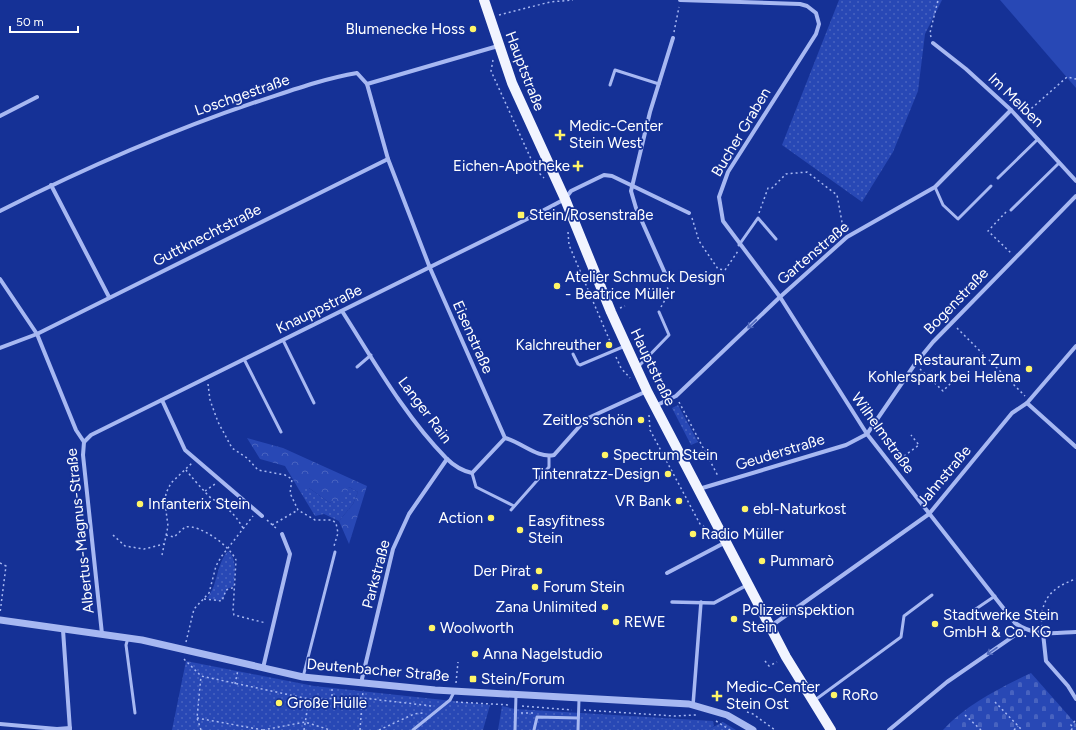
<svg xmlns="http://www.w3.org/2000/svg" width="1076" height="730" font-family="Figtree,sans-serif">
<defs>
<pattern id="grass-dots" width="8" height="8" patternUnits="userSpaceOnUse"><rect width="8" height="8" fill="#2848b5"/><path d="M2 2h.1M6 6h.1" fill="none" stroke="#4863c0" stroke-width="1.8" stroke-linecap="round"/></pattern>
<pattern id="forest-crowns" width="20" height="18" patternUnits="userSpaceOnUse"><rect width="20" height="18" fill="#2848b5"/><path d="M2 6a3 3 0 1 1 6 0M12 15a3 3 0 1 1 6 0" fill="none" stroke="#4863c0"/></pattern>
<pattern id="cemetery-stones" width="16" height="16" patternUnits="userSpaceOnUse"><rect width="16" height="16" fill="#2848b5"/><path d="M2 7V4a2 2 0 0 1 4 0v3zM10 15v-3a2 2 0 0 1 4 0v3z" fill="#4863c0"/></pattern>
</defs>
<rect width="100%" height="100%" fill="#153196"/>
<g fill="url(#grass-dots)">
<path d="M839,0h103l-17,34 -7,57 -25,61 -31,50 -80,-57z"/>
<path d="M678,405l20,37 -7,3 -19,-37z"/>
<path d="M349,487l9,5 -5,12 -14,17 -15,-7 -9,2 -17,-28h11l21,15z"/>
<path d="M228,551c10,9 6,22 6,35l-7,3 -4,10 -4,2 -12,-3c11,-12 9,-34 21,-47z"/>
<path d="M186,661l128,25 176,19 -7,25h-311z"/>
<path d="M502,706l13,3 198,12 1,5 -5,3 14,-7 13,8h-238z"/>
</g>
<path fill="url(#forest-crowns)" d="M247,438l36,10 84,38 -18,58 -10,-23 14,-17 5,-12 -9,-5 -6,15 -10,-1 -3,2 -21,-15h-11l-13,-22 -25,-7z"/>
<path fill="url(#cemetery-stones)" d="M1031,673l45,51v6h-133c24,-26 57,-42 88,-57z"/>
<path fill="#2848b5" d="M1000,0h76v88z"/>
<g fill="none" stroke-linecap="round" stroke-linejoin="round">
<g stroke="#a7b8f2" stroke-width="1.5" stroke-dasharray="2 3" stroke-linecap="butt">
<path d="M499,15l51,-13 23,-2"/>
<path d="M674,32l5,-25"/>
<path d="M931,37l-1,-4 8,-33"/>
<path d="M493,60l-2,11 45,99 8,8"/>
<path d="M1024,115l43,-38 9,2"/>
<path d="M1006,212l-18,19 23,22"/>
<path d="M759,213l9,-25h4l14,-14 21,-2 30,23 5,27 3,10"/>
<path d="M692,218l7,23 19,28 7,1 13,-19"/>
<path d="M568,232l1,13 43,101"/>
<path d="M661,307l8,-14 -2,-7"/>
<path d="M620,308l5,-2"/>
<path d="M957,328l68,68"/>
<path d="M616,357l5,11 9,10"/>
<path d="M920,369l23,22 17,-17"/>
<path d="M208,384l2,16 8,22 14,26 15,10 11,12 27,5 7,4 -2,14 8,17 17,10h17l4,3 2,10 -4,13"/>
<path d="M679,402l39,74"/>
<path d="M649,415l1,15 50,94 9,6"/>
<path d="M692,457l12,-7"/>
<path d="M896,462l23,-17 -8,-10"/>
<path d="M186,470c2,3 23,27 25,28 16,10 22,13 32,30"/>
<path d="M205,491l10,-7"/>
<path d="M222,503l6,-8"/>
<path d="M267,520l10,9"/>
<path d="M272,525l26,-15"/>
<path d="M113,535l12,11 19,3 20,-5"/>
<path d="M166,535l8,2 11,-10c15,-3 45,19 51,33l-3,51 1,4 32,8"/>
<path d="M162,555l6,-29 -3,-23 1,-10 5,-10 21,-20"/>
<path d="M0,563l6,3 -6,47"/>
<path d="M204,599l18,2 4,-11 9,-3"/>
<path d="M1042,627c-3,-27 10,-40 34,-48"/>
<path d="M186,642l8,-33 15,-16 7,-27 5,-9 32,-41"/>
<path d="M184,659l17,17 108,23 54,-1 69,8"/>
<path d="M765,661l4,5 8,-4"/>
<path d="M456,683l2,-21"/>
<path d="M235,684l3,-14"/>
<path d="M332,689v10"/>
<path d="M456,702l54,3"/>
<path d="M995,702l27,28"/>
<path d="M522,706l50,4"/>
<path d="M584,710l90,6 22,-1"/>
<path d="M747,712l6,2 22,16"/>
<path d="M521,713h12"/>
<path d="M965,715l16,15"/>
<path d="M197,718l66,12"/>
<path d="M716,721l14,9"/>
<path d="M201,730l-4,-12 4,-42"/>
<path d="M263,730l42,-8 25,8"/>
<path d="M304,730l5,-31"/>
<path d="M360,730l3,-40"/>
<path d="M379,730l35,-16 9,-1"/>
<path d="M1014,730l4,-4"/>
<path d="M1071,730l2,-2 -2,-3 5,-5"/>
</g>
<g stroke="#a7b8f2" stroke-width="3">
<path d="M610,85l5,-15 44,14"/>
<path d="M998,178l40,-39"/>
<path d="M935,187l8,18 15,14 33,-33"/>
<path d="M1011,210l48,-47"/>
<path d="M739,245l19,-27 18,21"/>
<path d="M283,340l31,63"/>
<path d="M573,354l5,10 2,1 45,-19"/>
<path d="M244,359l37,73"/>
<path d="M357,367l14,-12"/>
<path d="M638,367l31,-32 -10,-23"/>
<path d="M472,473l4,14 38,19"/>
<path d="M511,510l38,-43v-11"/>
<path d="M964,617l31,-21"/>
<path d="M128,638l-2,7 9,68"/>
<path d="M303,677l32,-125"/>
<path d="M815,700l86,-63 3,-21 28,-21"/>
<path d="M413,730l37,-30 4,-8"/>
<path d="M515,730l1,-35"/>
<path d="M534,730l3,-13 41,1"/>
<path d="M578,730l1,-31"/>
</g>
<g stroke="#a7b8f2" stroke-width="3.5">
<path d="M672,602l42,1 33,-18"/>
<path d="M693,705l8,-103"/>
</g>
<g stroke="#a7b8f2" stroke-width="4">
<path d="M680,0l120,4 7,2 9,7 3,11 -3,10 -88,138 -9,25 4,24 57,76 87,137 148,189c20,14 38,10 61,9"/>
<path d="M933,43l33,26 45,41 65,71"/>
<path d="M367,84l131,-38"/>
<path d="M0,116l37,-19"/>
<path d="M51,185l58,112"/>
<path d="M0,211c83,-42 167,-79 256,-109 34,-11 66,-23 101,-29l10,11 21,75 42,109 75,170c16,4 33,21 49,17l32,-36 61,-28"/>
<path d="M0,279l37,55 39,96 8,12"/>
<path d="M668,280l-32,-72 -5,-17 19,-79 23,-74"/>
<path d="M342,311c32,50 62,104 104,147 7,7 17,13 26,15l33,-35"/>
<path d="M0,348l37,-14 351,-175"/>
<path d="M162,400l23,50 77,66"/>
<path d="M1027,403l49,44"/>
<path d="M655,406l21,-10 104,-99 67,-60 88,-50 76,-77"/>
<path d="M699,489l147,-44 21,-11 48,-70 18,-22 143,-146"/>
<path d="M667,573l59,-31"/>
<path d="M771,626l158,-112 83,-101 15,-10 49,-57"/>
<path d="M63,630l7,100"/>
<path d="M1043,633l3,28 22,25 8,13"/>
<path d="M102,634l-19,-179 1,-13 7,-7 436,-216 38,-20 6,-8 33,-16 8,1 77,37"/>
<path d="M263,668l27,-114 -8,-20"/>
<path d="M361,683l32,-134 16,-35 38,-55"/>
<path d="M0,724l57,5 13,-1"/>
<path d="M889,730l58,-48 77,-53"/>
</g>
<path stroke="#a7b8f2" stroke-width="7" d="M0,620l142,20 161,37 132,13 254,14 38,11 26,15"/>
<path stroke="#f1f4ff" stroke-width="10" d="M484,0l28,83 53,116 46,113 36,79 139,266 45,73"/>
</g>
<defs><path id="oneway-shaft" d="M-6 0H5M1.5-3L5.5 0L1.5 3" fill="none" stroke-width="1.6" stroke-linecap="round" stroke-linejoin="round"/></defs>
<g stroke="#4f67bb">
<use href="#oneway-shaft" transform="translate(752 324) rotate(136)"/>
<use href="#oneway-shaft" transform="translate(992 651) rotate(145)"/>
</g>
<g fill="#fff567" stroke="#153196" stroke-width="1.5">
<circle cx="473" cy="29" r="4"/>
<path d="M558 129h4v4h4v4h-4v4h-4v-4h-4v-4h4z"/>
<path d="M576 160h4v4h4v4h-4v4h-4v-4h-4v-4h4z"/>
<rect x="517" y="211" width="8" height="8" rx="2"/>
<circle cx="557" cy="286" r="4"/>
<circle cx="609" cy="345" r="4"/>
<circle cx="1029" cy="369" r="4"/>
<circle cx="641" cy="420" r="4"/>
<circle cx="605" cy="455" r="4"/>
<circle cx="668" cy="474" r="4"/>
<circle cx="679" cy="501" r="4"/>
<circle cx="140" cy="504" r="4"/>
<circle cx="745" cy="509" r="4"/>
<circle cx="491" cy="518" r="4"/>
<circle cx="520" cy="530" r="4"/>
<circle cx="693" cy="534" r="4"/>
<circle cx="762" cy="561" r="4"/>
<circle cx="539" cy="571" r="4"/>
<circle cx="535" cy="587" r="4"/>
<circle cx="605" cy="607" r="4"/>
<circle cx="734" cy="619" r="4"/>
<circle cx="616" cy="622" r="4"/>
<circle cx="935" cy="624" r="4"/>
<circle cx="432" cy="628" r="4"/>
<circle cx="475" cy="654" r="4"/>
<rect x="469" y="675" width="8" height="8" rx="2"/>
<circle cx="834" cy="695" r="4"/>
<path d="M715 690h4v4h4v4h-4v4h-4v-4h-4v-4h4z"/>
<circle cx="279" cy="703" r="4"/>
</g>
<g text-anchor="middle" dominant-baseline="central" stroke-width="3.5" stroke-linejoin="round" paint-order="stroke">
<g font-size="15" fill="#fff" stroke="#153196" text-anchor="start">
<text x="465" y="29" text-anchor="end">Blumenecke Hoss</text>
<text x="569" y="126">Medic-Center<tspan x="569" dy="17">Stein West</tspan></text>
<text x="570" y="166" text-anchor="end">Eichen-Apotheke</text>
<text x="529" y="215">Stein/Rosenstraße</text>
<text x="565" y="277">Atelier Schmuck Design<tspan x="565" dy="17">- Beatrice Müller</tspan></text>
<text x="601" y="345" text-anchor="end">Kalchreuther</text>
<text x="1021" y="360" text-anchor="end">Restaurant Zum<tspan x="1021" dy="17">Kohlerspark bei Helena</tspan></text>
<text x="633" y="420" text-anchor="end">Zeitlos schön</text>
<text x="613" y="455">Spectrum Stein</text>
<text x="660" y="474" text-anchor="end">Tintenratzz-Design</text>
<text x="671" y="501" text-anchor="end">VR Bank</text>
<text x="148" y="504">Infanterix Stein</text>
<text x="753" y="509">ebl-Naturkost</text>
<text x="483" y="518" text-anchor="end">Action</text>
<text x="528" y="521">Easyfitness<tspan x="528" dy="17">Stein</tspan></text>
<text x="701" y="534">Radio Müller</text>
<text x="770" y="561">Pummarò</text>
<text x="531" y="571" text-anchor="end">Der Pirat</text>
<text x="543" y="587">Forum Stein</text>
<text x="597" y="607" text-anchor="end">Zana Unlimited</text>
<text x="742" y="610">Polizeiinspektion<tspan x="742" dy="17">Stein</tspan></text>
<text x="943" y="615">Stadtwerke Stein<tspan x="943" dy="17">GmbH &amp; Co. KG</tspan></text>
<text x="624" y="622">REWE</text>
<text x="440" y="628">Woolworth</text>
<text x="483" y="654">Anna Nagelstudio</text>
<text x="481" y="679">Stein/Forum</text>
<text x="726" y="687">Medic-Center<tspan x="726" dy="17">Stein Ost</tspan></text>
<text x="842" y="695">RoRo</text>
<text x="287" y="703">Große Hülle</text>
</g>
<g font-size="15" fill="#fff" stroke="#153196">
<text transform="translate(525 71) rotate(69)">Hauptstraße</text>
<text transform="translate(242 95) rotate(-19)">Loschgestraße</text>
<text transform="translate(1016 100) rotate(44)">Im Melben</text>
<text transform="translate(741 132) rotate(-59)">Bucher Graben</text>
<text transform="translate(207 235) rotate(-27)">Guttknechtstraße</text>
<text transform="translate(813 253) rotate(-40)">Gartenstraße</text>
<text transform="translate(956 301) rotate(-46)">Bogenstraße</text>
<text transform="translate(319 309) rotate(-26)">Knauppstraße</text>
<text transform="translate(473 337) rotate(66)">Eisenstraße</text>
<text transform="translate(653 367) rotate(64)">Hauptstraße</text>
<text transform="translate(425 410) rotate(53)">Langer Rain</text>
<text transform="translate(883 433) rotate(54)">Wilhelmstraße</text>
<text transform="translate(780 452) rotate(-17)">Geuderstraße</text>
<text transform="translate(944 476) rotate(-50)">Jahnstraße</text>
<text transform="translate(80 531) rotate(-96)">Albertus-Magnus-Straße</text>
<text transform="translate(376 574) rotate(-75)">Parkstraße</text>
<text transform="translate(378 670) rotate(5)">Deutenbacher Straße</text>
</g>
</g>
<path d="M10 26v6h68v-6" fill="none" stroke="#ffffff" stroke-width="2"/>
<text x="16" y="26" font-size="12" fill="#ffffff" stroke="#153196" stroke-width="3" paint-order="stroke">50 m</text>
</svg>
